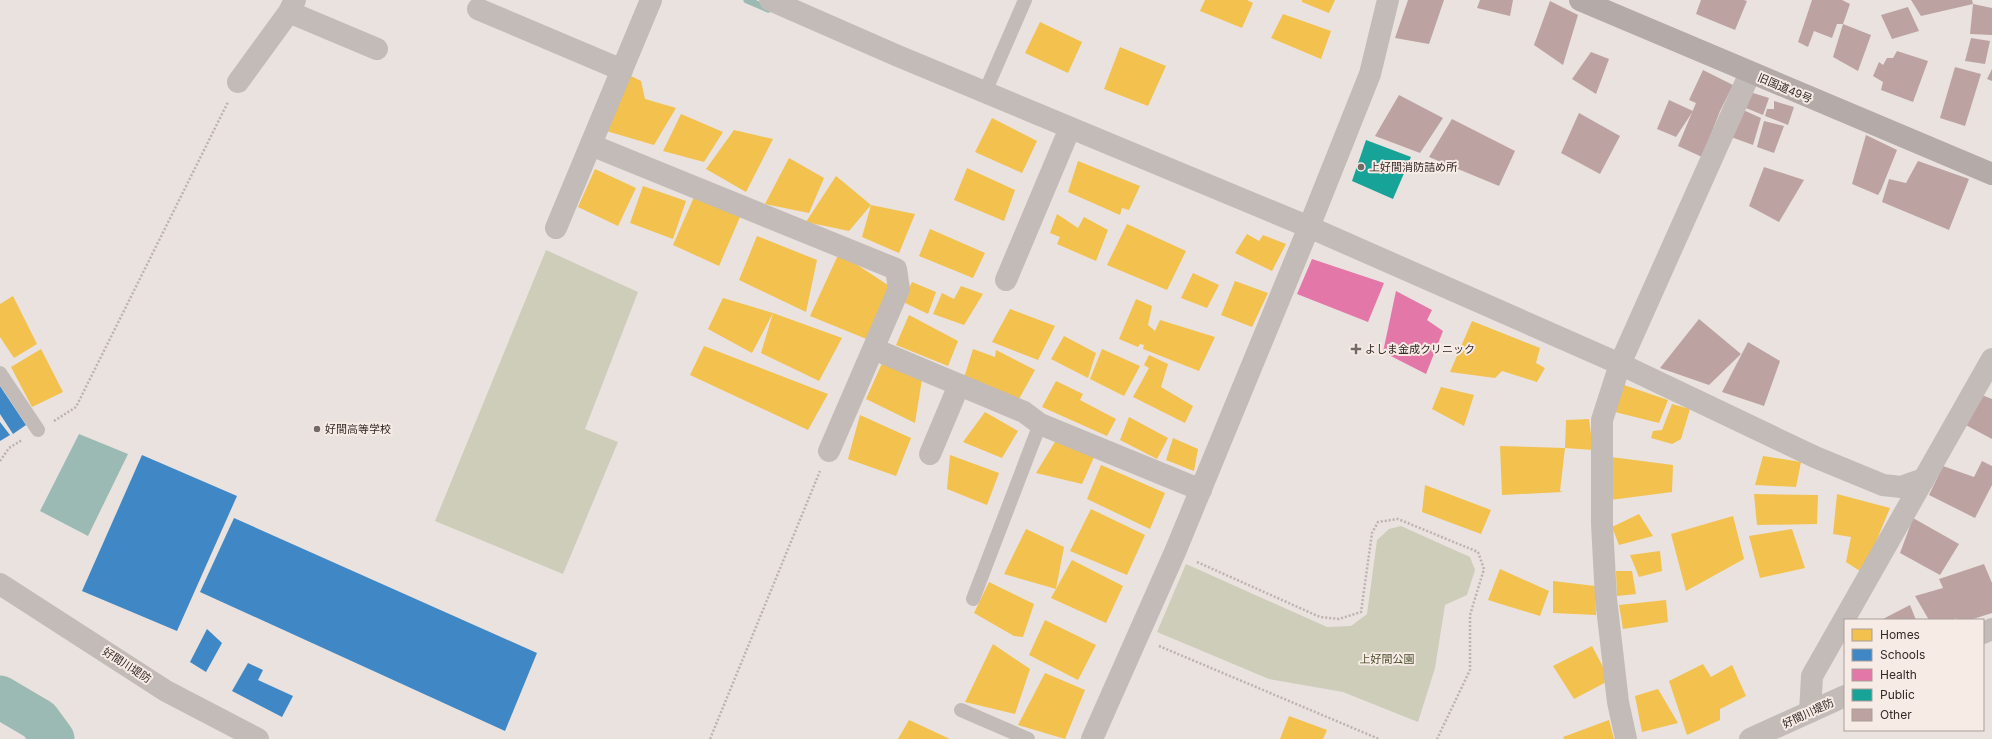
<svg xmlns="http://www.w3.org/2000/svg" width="1992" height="739" font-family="Inter,'Noto Sans JP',sans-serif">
<rect width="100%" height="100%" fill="#eae2df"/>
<g fill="#cecdba">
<path d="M546,250l92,42 -53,137 33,13 -55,132 -128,-53z"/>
<path d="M1401,526l69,31 5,13 -8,25 -22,10 -10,63 -17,54 -75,-30 -74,-13 -112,-47 29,-68 141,63 24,-1 16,-12 10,-74 12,-11z"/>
</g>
<path fill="#9cbab4" d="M79,434l49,20 -40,82 -48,-25z"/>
<g fill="#f2c14e">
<path d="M1205,0h42l6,3 -11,25 -42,-17z"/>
<path d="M1302,0h33l-6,13 -27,-11z"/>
<path d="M1283,14l48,17 -10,28 -50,-21z"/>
<path d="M1040,22l42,20 -14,31 -43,-20z"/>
<path d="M1120,47l46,19 -18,40 -44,-17z"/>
<path d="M629,75l12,6 4,18 31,9 -22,37 -51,-15z"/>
<path d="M681,114l42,18 -19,30 -41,-11z"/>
<path d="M992,118l45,23 -15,32 -47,-21z"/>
<path d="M734,130l39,9 -27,53 -40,-23z"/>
<path d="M789,158l35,20 -15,35 -44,-9z"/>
<path d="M1078,161l62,25 -11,24 -7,-2 -2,7 -52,-23z"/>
<path d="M967,168l48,22 -11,31 -50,-21z"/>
<path d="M595,169l41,19 -18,38 -40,-19z"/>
<path d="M836,176l35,29 44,9 -16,39 -37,-16 9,-32 -22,26 -43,-9z"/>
<path d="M643,186l43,15 -13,38 -43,-16z"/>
<path d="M694,197l46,20 -21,49 -46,-21z"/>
<path d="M1057,214l21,14 6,-11 24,13 -12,31 -39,-17 3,-7 -10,-4z"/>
<path d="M1127,224l59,27 -19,39 -60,-25z"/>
<path d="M930,229l55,24 -12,25 -54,-22z"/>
<path d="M1247,234l12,7 4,-6 23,9 -14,27 -37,-18z"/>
<path d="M757,236l60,24 -11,52 -67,-32z"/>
<path d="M839,253l52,34 -22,53 -59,-24z"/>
<path d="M1193,273l26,12 -12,23 -26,-10z"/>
<path d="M1235,281l33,12 -16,34 -31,-12z"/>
<path d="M912,282l24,10 -8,22 -25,-12z"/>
<path d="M961,286l22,8 -19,31 -31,-11 9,-21 12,6z"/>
<path d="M13,296l24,48 -23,14 -14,-21v-33z"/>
<path d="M723,298l50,15 -21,40 -44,-24z"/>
<path d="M1136,299l16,7 -4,19 7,6 5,-11 55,17 -16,34 -56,-22 1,-4 -4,-1 -2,3 -19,-8z"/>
<path d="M1010,309l45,17 -17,34 -46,-18z"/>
<path d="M773,313l69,25 -23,43 -58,-28z"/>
<path d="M909,315l49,26 -10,25 -52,-21z"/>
<path d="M1472,321l68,27 -4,15 9,5 -8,14 -35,-11 -7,7 -45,-6z"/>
<path d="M1064,336l32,17 -8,25 -37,-19z"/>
<path d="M704,346l124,48 -20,36 -118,-55z"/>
<path d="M41,349l22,43 -31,15 -21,-40z"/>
<path d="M973,349l22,8 1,-7 39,20 -16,29 -55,-21z"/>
<path d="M1102,349l38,17 -16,30 -34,-17z"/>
<path d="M1149,355l19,9 -7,23 32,19 -8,17 -52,-26 16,-29 -5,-3z"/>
<path d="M883,361l39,18 -7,44 -49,-24z"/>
<path d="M1056,381l27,13 -3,6 36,19 -9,17 -65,-29z"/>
<path d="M1624,385l44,15 -9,23 -44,-11z"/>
<path d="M1441,387l33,8 -10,31 -32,-17z"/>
<path d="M1672,404l18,5 -9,30 -9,5 -21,-6 2,-7 9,-1z"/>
<path d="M985,412l33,19 -16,27 -39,-16z"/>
<path d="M860,415l51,23 -15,38 -48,-17z"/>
<path d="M1129,417l39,21 -11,21 -37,-19z"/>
<path d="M1589,419l4,31 -28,-2 1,-28z"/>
<path d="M1058,437l36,20 -12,27 -46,-11z"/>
<path d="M1173,438l25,11 -4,22 -28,-11z"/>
<path d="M1500,446l65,2 -5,43 3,1 -61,3z"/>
<path d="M950,455l49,18 -12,32 -40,-16z"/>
<path d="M1763,456l38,6 -5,25 -41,-2z"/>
<path d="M1611,457l62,8 -1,27 -62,8z"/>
<path d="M1101,465l64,28 -15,36 -63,-30z"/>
<path d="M1425,485l66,25 -10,24 -59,-22z"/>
<path d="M1754,494l64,1 -1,29 -60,1z"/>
<path d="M1837,494l53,14 -27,65 -17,-11 5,-25 -18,-3z"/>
<path d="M1091,509l54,26 -18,40 -57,-24z"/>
<path d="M1639,514l14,22 -34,9 -7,-18z"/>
<path d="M1733,516l11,43 -58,32 -15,-57z"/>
<path d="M1026,529l38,18 -8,42 -52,-15z"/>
<path d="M1792,529l13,39 -45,10 -11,-42z"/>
<path d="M1660,551l2,20 -23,6 -9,-22z"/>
<path d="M1072,560l51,26 -17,37 -55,-25z"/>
<path d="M1500,569l49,22 -9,25 -52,-16z"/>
<path d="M1616,571h16l4,23 -19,2z"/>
<path d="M1553,581l42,5 1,29 -43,-2z"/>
<path d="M989,582l45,22 -11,33 -9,-1 -40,-23z"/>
<path d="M1666,600l2,22 -45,7 -4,-24z"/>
<path d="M1045,620l51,25 -18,35 -49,-25z"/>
<path d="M993,644l37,25 -15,45 -50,-12z"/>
<path d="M1592,646l18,34 -36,19 -21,-33z"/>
<path d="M1703,664l8,13 21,-12 14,31 -26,13v11l-33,15 -18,-54z"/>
<path d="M1045,673l40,17 -20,49 -47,-14z"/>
<path d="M1658,689l20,34 -36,9 -7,-36z"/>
<path d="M1289,716l38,14 -4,9h-43z"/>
<path d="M909,720l41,19h-52z"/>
<path d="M1609,720l5,19h-50l-1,-2z"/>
</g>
<g fill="#3f88c5">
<path d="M0,386l26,39 -13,9 -13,-20z"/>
<path d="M0,422l10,13 -10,6z"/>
<path d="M142,455l95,41 -60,135 -95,-40z"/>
<path d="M234,518l303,135 -32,78 -305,-139z"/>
<path d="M207,629l15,14 -16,29 -16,-10z"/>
<path d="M248,663l15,7 -5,10 35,16 -11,21 -50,-26z"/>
</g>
<g fill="#e377a8">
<path d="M1312,259l72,24 -16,39 -71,-28z"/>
<path d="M1396,291l36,19 -5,10 16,11 -17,43 -43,-22z"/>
</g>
<path fill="#17a398" d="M1366,140l45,17 -18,42 -41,-18z"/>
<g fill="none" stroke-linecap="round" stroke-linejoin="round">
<path stroke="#9cbab4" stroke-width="7" d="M747,0l21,9"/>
<path stroke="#9cbab4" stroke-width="43" d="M0,697l39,23 14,19"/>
</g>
<g fill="#bca3a1">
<path d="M1408,0h36l-15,44 -34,-6z"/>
<path d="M1480,0h33l-3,16 -33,-8z"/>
<path d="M1701,0h43l3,1 -12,29 -39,-16z"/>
<path d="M1812,0h30l8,4 -7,20h-6l-5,14 -18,-7 -6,16 -10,-5z"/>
<path d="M1911,0h61l1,4 -52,12z"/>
<path d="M1550,1l28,14 -15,50 -29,-20z"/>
<path d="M1973,4l19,4v27l-22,-1z"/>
<path d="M1908,7l11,24 -27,8 -11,-24z"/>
<path d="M1843,24l28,11 -13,36 -25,-14z"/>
<path d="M1971,38l19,3 -5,23 -20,-3z"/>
<path d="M1897,51l31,10 -15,41 -32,-12 2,-8 -10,-6 6,-14 4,3 4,-7h6z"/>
<path d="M1591,52l18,7 -13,35 -24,-15z"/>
<path d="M1955,67l26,7 -16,52 -25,-8z"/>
<path d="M1992,69v12l-5,-2z"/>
<path d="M1703,70l30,15 -13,26 -18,46 -24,-11 18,-43 -7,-3z"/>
<path d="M1750,92l19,6 -6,17 -22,-9z"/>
<path d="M1399,95l44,23 -23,35 -45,-17z"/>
<path d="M1669,100l24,11 -17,26 -19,-8z"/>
<path d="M1774,101l20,6 -6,18 -23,-9 2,-7h7z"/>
<path d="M1741,109l20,9 -8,27 -22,-8z"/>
<path d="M1579,113l41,23 -20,38 -39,-21z"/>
<path d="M1452,119l63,32 -16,35 -70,-29z"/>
<path d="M1764,121l20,5 -10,27 -17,-6z"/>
<path d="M1866,135l31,15 -16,40 -3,5 -26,-11z"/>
<path d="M1918,161l51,18 -20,51 -67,-28 7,-23 17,4z"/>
<path d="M1764,167l40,13 -25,42 -30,-16z"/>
<path d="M1699,319l42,35 -32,31 -49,-17z"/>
<path d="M1748,342l32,19 -16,45 -42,-14z"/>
<path d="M1977,393l15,6v40l-32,-17z"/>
<path d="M1982,461l10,5v19l-17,33 -46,-23 14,-29 31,11z"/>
<path d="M1913,518l46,26 -19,31 -40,-22z"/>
<path d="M1984,564l8,19v30l-22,7h-13l-1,-2 -4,2h-23l-14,-24 28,-8 -4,-9z"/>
<path d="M1910,605l6,15h-35z"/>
</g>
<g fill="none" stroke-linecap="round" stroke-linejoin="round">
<g stroke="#bcb3b0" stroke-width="2.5" stroke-dasharray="2 2" stroke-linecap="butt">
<path d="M54,421l22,-14 152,-305"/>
<path d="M0,461l9,-13 13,-8"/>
<path d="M1197,562l123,55 19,2 22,-7 11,-79 6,-11 20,-3 80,33 6,17 -14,46v55l-33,69"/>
<path d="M1159,646l220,93"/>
<path d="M710,739l110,-268"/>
</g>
<g stroke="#c3bbb8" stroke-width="14">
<path d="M985,92l40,-92"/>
<path d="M0,373l38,57"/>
<path d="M973,599l67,-175"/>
<path d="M961,710l67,29"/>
</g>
<g stroke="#c3bbb8" stroke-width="22">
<path d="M770,0l128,56 411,171 311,137 195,93 68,28 18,2 23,-8"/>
<path d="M478,9l144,61"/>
<path d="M289,12l88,37"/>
<path d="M238,82l51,-70 6,-12"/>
<path d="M591,145l305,124 3,20 -70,162"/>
<path d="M556,228l95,-228"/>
<path d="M1006,280l64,-152"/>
<path d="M881,352l143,60 16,12 161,66"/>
<path d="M930,454l29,-69"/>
<path d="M0,584l166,107 92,48"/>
<path d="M1983,633l9,-4"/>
<path d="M1810,712l2,-36 180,-317"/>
<path d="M1092,739l83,-187 134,-325 61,-153 18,-74"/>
<path d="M1626,739l-8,-37 -12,-103 -4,-75v-104l18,-56 130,-291"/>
<path d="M1750,739l95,-43"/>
</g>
<path stroke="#b4aaa8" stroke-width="22" d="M1580,0l412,174"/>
</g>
<g fill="#736967" stroke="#f7ebe5" stroke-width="1.5">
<circle cx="1361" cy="167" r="4"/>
<path d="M1354 343h4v4h4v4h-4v4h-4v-4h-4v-4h4z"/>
<circle cx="317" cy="429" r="4"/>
</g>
<g text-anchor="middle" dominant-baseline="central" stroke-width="4" stroke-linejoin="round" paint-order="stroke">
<g font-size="11" fill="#332827" stroke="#f7ebe5">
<text transform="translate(1785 88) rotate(23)">旧国道49号</text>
<text transform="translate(127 665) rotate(33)">好間川堤防</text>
<text transform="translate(1808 713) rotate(-25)">好間川堤防</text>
</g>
<g font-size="11" fill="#332827" stroke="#f7ebe5" text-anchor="start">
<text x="1369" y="167">上好間消防詰め所</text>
<text x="1365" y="349">よしま金成クリニック</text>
<text x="325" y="429">好間高等学校</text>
</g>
<g font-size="11" fill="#4a4f2d" stroke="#f7ebe5">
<text x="1387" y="659">上好間公園</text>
</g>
</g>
<rect x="1844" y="619" width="140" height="112" fill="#f7ebe5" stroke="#a99d99"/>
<rect x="1852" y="629" width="20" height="12" fill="#f2c14e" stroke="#a99d99"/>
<text x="1880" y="639" font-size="12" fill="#332827">Homes</text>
<rect x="1852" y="649" width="20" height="12" fill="#3f88c5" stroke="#a99d99"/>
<text x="1880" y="659" font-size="12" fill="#332827">Schools</text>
<rect x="1852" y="669" width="20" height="12" fill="#e377a8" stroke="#a99d99"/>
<text x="1880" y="679" font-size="12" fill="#332827">Health</text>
<rect x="1852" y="689" width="20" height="12" fill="#17a398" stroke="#a99d99"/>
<text x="1880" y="699" font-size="12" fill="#332827">Public</text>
<rect x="1852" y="709" width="20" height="12" fill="#bca3a1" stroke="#a99d99"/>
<text x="1880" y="719" font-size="12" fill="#332827">Other</text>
</svg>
